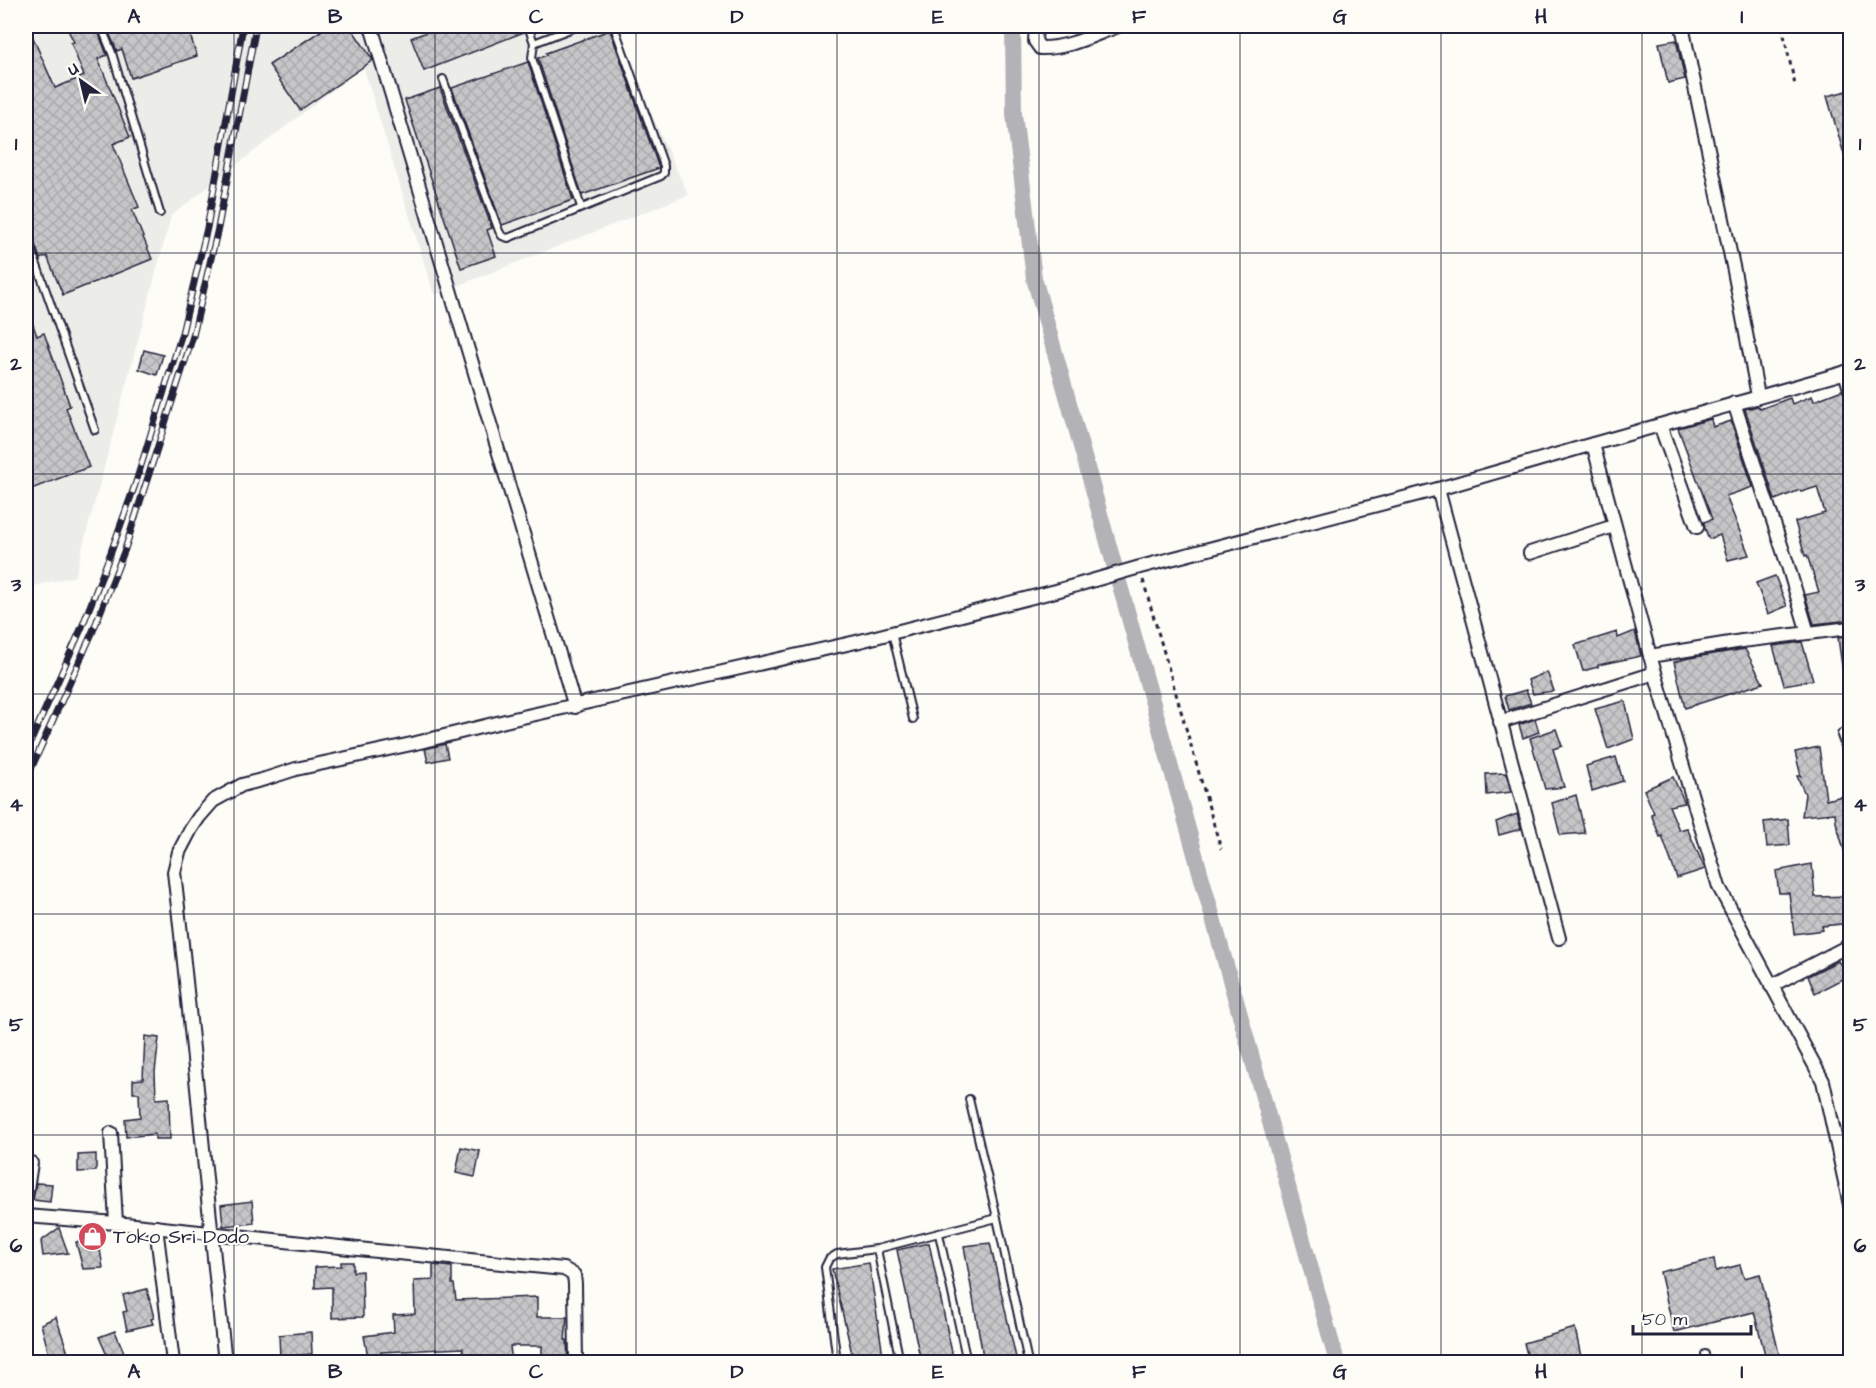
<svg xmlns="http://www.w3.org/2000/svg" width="1876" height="1388" font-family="'Architects Daughter',sans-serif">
<defs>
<pattern id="building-cross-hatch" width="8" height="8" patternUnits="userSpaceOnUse" patternTransform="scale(1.5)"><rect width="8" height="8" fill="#c6c6c8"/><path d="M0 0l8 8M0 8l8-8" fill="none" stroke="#aaaaad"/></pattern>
</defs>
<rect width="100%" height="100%" fill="#fdfcf7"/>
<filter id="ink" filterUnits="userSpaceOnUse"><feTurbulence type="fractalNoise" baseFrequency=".0167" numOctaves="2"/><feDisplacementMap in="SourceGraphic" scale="12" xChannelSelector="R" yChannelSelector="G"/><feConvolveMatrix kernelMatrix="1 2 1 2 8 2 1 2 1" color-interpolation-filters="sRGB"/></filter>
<g filter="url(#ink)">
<path fill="#ecece9" d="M26,26h586l76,169 -254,100 -71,-229 -192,150 -96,360 -49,12z"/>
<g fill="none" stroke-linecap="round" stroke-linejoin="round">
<path stroke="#b2b2b7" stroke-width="16" d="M1013,26l1,88 20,164 303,1084"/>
</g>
<g fill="url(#building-cross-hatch)" stroke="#22223b" stroke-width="1.5">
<path d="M26,26h2l27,62 29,-12 -13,-33 3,-1 -8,-16h30l11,29 -9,4 32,78 -17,7 26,63 -7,3 20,49 -89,36 -16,-39 -7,3 -9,-27 -5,-3v-38l6,-3 -6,-16z"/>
<path d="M106,26h81l10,30 -66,22 -9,-29 -5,2z"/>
<path d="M328,26h22l23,34 -73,50 -31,-45z"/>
<path d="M443,26h80l1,6 -100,39 -13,-33z"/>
<path d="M610,30l49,138 -77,27 -44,-137 9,-3 -1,-2z"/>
<path d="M1676,40l9,39 -17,4 -9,-40z"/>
<path d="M528,62l45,138 -71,25 -50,-137z"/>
<path d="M440,88l52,140 -5,2 9,26 -35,12 -56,-168z"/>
<path d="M1851,90v78h-3l-21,-72z"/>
<path d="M27,308l10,28 7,-3 26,73 -4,2 23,59 -63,24v-182z"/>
<path d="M144,350l19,5 -6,20 -18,-6z"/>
<path d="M1842,390l3,5 6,3v222l-37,4 -9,-29 14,-3 -12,-37 -2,1 -10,-34 30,-9 -8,-26 -16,5 -1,-2 -25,10 -30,-91 13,-3 2,3 30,-11 2,6 20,-8 2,5z"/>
<path d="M1711,419l2,8 18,-6 22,66 -27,9 23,59 -21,5 -8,-25 -11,4 -4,-10 -1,-7 8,-3 -34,-91z"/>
<path d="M1775,576l12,30 -19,8 -12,-31z"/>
<path d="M1635,631l6,25 -43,9v2l-15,4 -8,-26 42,-13 1,6z"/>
<path d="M1851,636v36l-8,1 -5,-35z"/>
<path d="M1802,642l11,38 -29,5 -11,-39z"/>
<path d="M1745,649l18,34 -78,25 -11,-46 15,-4z"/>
<path d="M1547,672l7,19 -21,3 -5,-14z"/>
<path d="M1526,690l5,13 -22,7 -4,-14z"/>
<path d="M1625,701l9,38 -26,10 -13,-40z"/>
<path d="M1535,719l4,13 -16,6 -4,-13z"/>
<path d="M1556,729l6,17 -9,3 11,38 -19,2 -15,-51z"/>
<path d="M445,744l3,14 -20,4 -3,-13z"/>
<path d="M1819,747l7,53 25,-6v65l-4,1 -11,-38 -1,-9 -33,3 3,-22 -8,-18h4l-6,-24z"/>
<path d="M1616,757l7,24 -31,10 -6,-25z"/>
<path d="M1506,773l5,19 -24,3 -1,-21z"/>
<path d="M1673,777l12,26 -16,3 10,24 8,-2 18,41 -28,9 -15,-42 -2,1 -9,-23 3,-1 -10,-23z"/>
<path d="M1576,795l9,38 -25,2 -8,-32z"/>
<path d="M1517,814l4,15 -22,6 -3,-13z"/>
<path d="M1788,819l2,26 -23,2 -3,-25z"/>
<path d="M1812,864l3,33 36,-1v27l-29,3 1,4 -29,4 -5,-41h-10l-3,-22z"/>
<path d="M1838,961l10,15 -33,17 -7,-17z"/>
<path d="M145,1036l14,2 -4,34 1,27 13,-1 1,41h-15v-5l-29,3 -1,-18 15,-2 -1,-24h-6v-13l10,-1z"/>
<path d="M461,1147l19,4 -5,26 -19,-4z"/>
<path d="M96,1154v17l-18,1v-17z"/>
<path d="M36,1183l16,1 -2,18 -17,-2z"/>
<path d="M252,1201l2,22 -31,3 -2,-21z"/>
<path d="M59,1228l9,25 -25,3 -2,-15z"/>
<path d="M98,1237l5,31 -20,1 -7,-27z"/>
<path d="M929,1243l25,119h-33l-24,-112z"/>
<path d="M990,1243l27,119h-33l-20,-116z"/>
<path d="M1714,1259l2,12 24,-6 4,13 16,-4 21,88h-14l-13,-50 -80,20 -14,-60z"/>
<path d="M341,1262h12v10l9,-1 1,46 -31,1v-31l-17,1v-21l26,-1z"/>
<path d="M869,1263l15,99h-30l-22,-93z"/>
<path d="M433,1265l19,2v17h2l2,16 81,-3v20h30l-2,23h2l1,22h-26v-16h-32l2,16h-48l-1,-14 -82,4 1,10h-13l-5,-26 30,-4 -1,-17 22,-1 -1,-33 19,-1z"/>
<path d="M147,1289l7,29 -3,1 2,5 -26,6 -4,-18 4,-1 -4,-16z"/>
<path d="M56,1317l15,45h-20l-10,-38z"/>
<path d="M1575,1328l7,34h-53l-5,-19z"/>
<path d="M115,1331l13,31h-18l-11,-25z"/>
<path d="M311,1332l1,22 -32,3 -1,-22z"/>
</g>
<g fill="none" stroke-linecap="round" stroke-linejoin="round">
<defs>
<g id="service">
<path d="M101,26l11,27 48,160"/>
<path d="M528,26l6,17 44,-17"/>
<path d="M534,43l-2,15 49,149"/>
<path d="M443,79l56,152 3,5 6,2 153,-62 3,-3v-7l-50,-140"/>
<path d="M26,234l69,196"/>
<path d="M892,633l21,86"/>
<path d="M969,1099l28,119 31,144"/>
<path d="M939,1234l28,128"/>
<path d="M877,1249l23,113"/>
<path d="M1705,1354l1,8"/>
<path d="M837,1362l-12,-95 4,-8 8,-5 40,-5 120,-31"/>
</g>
<g id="minor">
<path d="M371,26l204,681"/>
<path d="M1036,26l-1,15 5,7c27,1 53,-13 78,-22"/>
<path d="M1682,26l52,245 24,125"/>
<path d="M1850,371l-257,73 57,212 69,231 104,194 27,124"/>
<path d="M1845,372l5,17"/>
<path d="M1734,403l54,163 20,67"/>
<path d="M1660,425l37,102"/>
<path d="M1438,489l121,449"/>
<path d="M1530,553l84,-27"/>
<path d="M1650,656l92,-15 108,-13"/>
<path d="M1500,722l155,-49"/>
<path d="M1844,735l6,16"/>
<path d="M1771,986l79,-41"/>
<path d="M111,1133l5,90"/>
<path d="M26,1196l5,-33"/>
<path d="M26,1216l90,7 261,28 187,18 10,6 1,9 1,78"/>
<path d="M156,1227l17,135"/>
<path d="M225,1362c-18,-163 -32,-327 -51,-490l5,-20 12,-23 8,-12 14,-16 29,-16 23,-6 31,-10 120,-26 93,-23 347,-78 200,-51 84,-24 298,-78 155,-45"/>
</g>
</defs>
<use href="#service" stroke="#22223b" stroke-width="10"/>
<use href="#minor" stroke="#22223b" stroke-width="16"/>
<g stroke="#22223b" stroke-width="3" stroke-dasharray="4.5 4.5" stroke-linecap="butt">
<path d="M1782,26l13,59"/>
<path d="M1143,580l78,269"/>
</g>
<use href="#service" stroke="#fdfcf7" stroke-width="6"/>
<use href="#minor" stroke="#fdfcf7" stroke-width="12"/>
<defs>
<g id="rail">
<path d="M26,752l56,-125 29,-75 24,-67 47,-152 25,-105 36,-202"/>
<path d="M26,780l67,-149 32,-82 68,-213 25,-108 38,-202"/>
</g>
</defs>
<use href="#rail" stroke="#22223b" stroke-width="7"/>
<use href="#rail" stroke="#fdfcf7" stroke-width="4.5" stroke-dasharray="14" stroke-linecap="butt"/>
</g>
</g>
<path fill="none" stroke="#22223b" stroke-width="1.5" stroke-opacity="0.55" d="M234,26v1336M435,26v1336M636,26v1336M837,26v1336M1039,26v1336M1240,26v1336M1441,26v1336M1642,26v1336M26,253h1824M26,474h1824M26,694h1824M26,914h1824M26,1135h1824"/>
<defs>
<symbol id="shop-disc" viewBox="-11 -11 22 22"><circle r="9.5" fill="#d1495b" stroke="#fdfcf7"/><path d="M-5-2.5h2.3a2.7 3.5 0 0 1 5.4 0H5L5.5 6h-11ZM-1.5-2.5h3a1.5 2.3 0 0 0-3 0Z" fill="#fff"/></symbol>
</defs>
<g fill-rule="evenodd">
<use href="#shop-disc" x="76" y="1220" width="33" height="33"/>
</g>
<g text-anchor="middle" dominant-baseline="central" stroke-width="4.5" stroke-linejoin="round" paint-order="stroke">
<g font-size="20" fill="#22223b" stroke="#fdfcf7" text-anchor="start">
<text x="113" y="1237">Toko Sri Dodo</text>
</g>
</g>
<rect width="1876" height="1388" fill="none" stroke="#fdfcf7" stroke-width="66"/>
<g transform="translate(81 81) rotate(326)" stroke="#fdfcf7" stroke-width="4.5" paint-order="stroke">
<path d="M0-4.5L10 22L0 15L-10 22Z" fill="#22223b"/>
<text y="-9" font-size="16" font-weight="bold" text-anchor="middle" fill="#22223b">U</text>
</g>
<path d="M1633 1325v9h118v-9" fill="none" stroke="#22223b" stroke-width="3"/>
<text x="1642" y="1325" font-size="18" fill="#22223b" stroke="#fdfcf7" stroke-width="4.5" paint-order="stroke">50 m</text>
<rect x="33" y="33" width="1810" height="1322" fill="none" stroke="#22223b" stroke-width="2"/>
<g font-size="20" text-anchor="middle" font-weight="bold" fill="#22223b">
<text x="134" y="23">A</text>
<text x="335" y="23">B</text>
<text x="536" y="23">C</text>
<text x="737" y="23">D</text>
<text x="938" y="23">E</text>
<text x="1139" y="23">F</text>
<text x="1340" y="23">G</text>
<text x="1541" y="23">H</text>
<text x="1742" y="23">I</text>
<text x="16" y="150">1</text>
<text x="1860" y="150">1</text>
<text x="16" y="370">2</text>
<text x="1860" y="370">2</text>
<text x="16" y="591">3</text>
<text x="1860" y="591">3</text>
<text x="16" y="811">4</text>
<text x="1860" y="811">4</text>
<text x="16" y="1031">5</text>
<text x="1860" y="1031">5</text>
<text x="16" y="1252">6</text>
<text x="1860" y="1252">6</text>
<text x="134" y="1378">A</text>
<text x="335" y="1378">B</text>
<text x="536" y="1378">C</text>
<text x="737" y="1378">D</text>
<text x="938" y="1378">E</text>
<text x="1139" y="1378">F</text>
<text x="1340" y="1378">G</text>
<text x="1541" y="1378">H</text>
<text x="1742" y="1378">I</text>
</g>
</svg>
